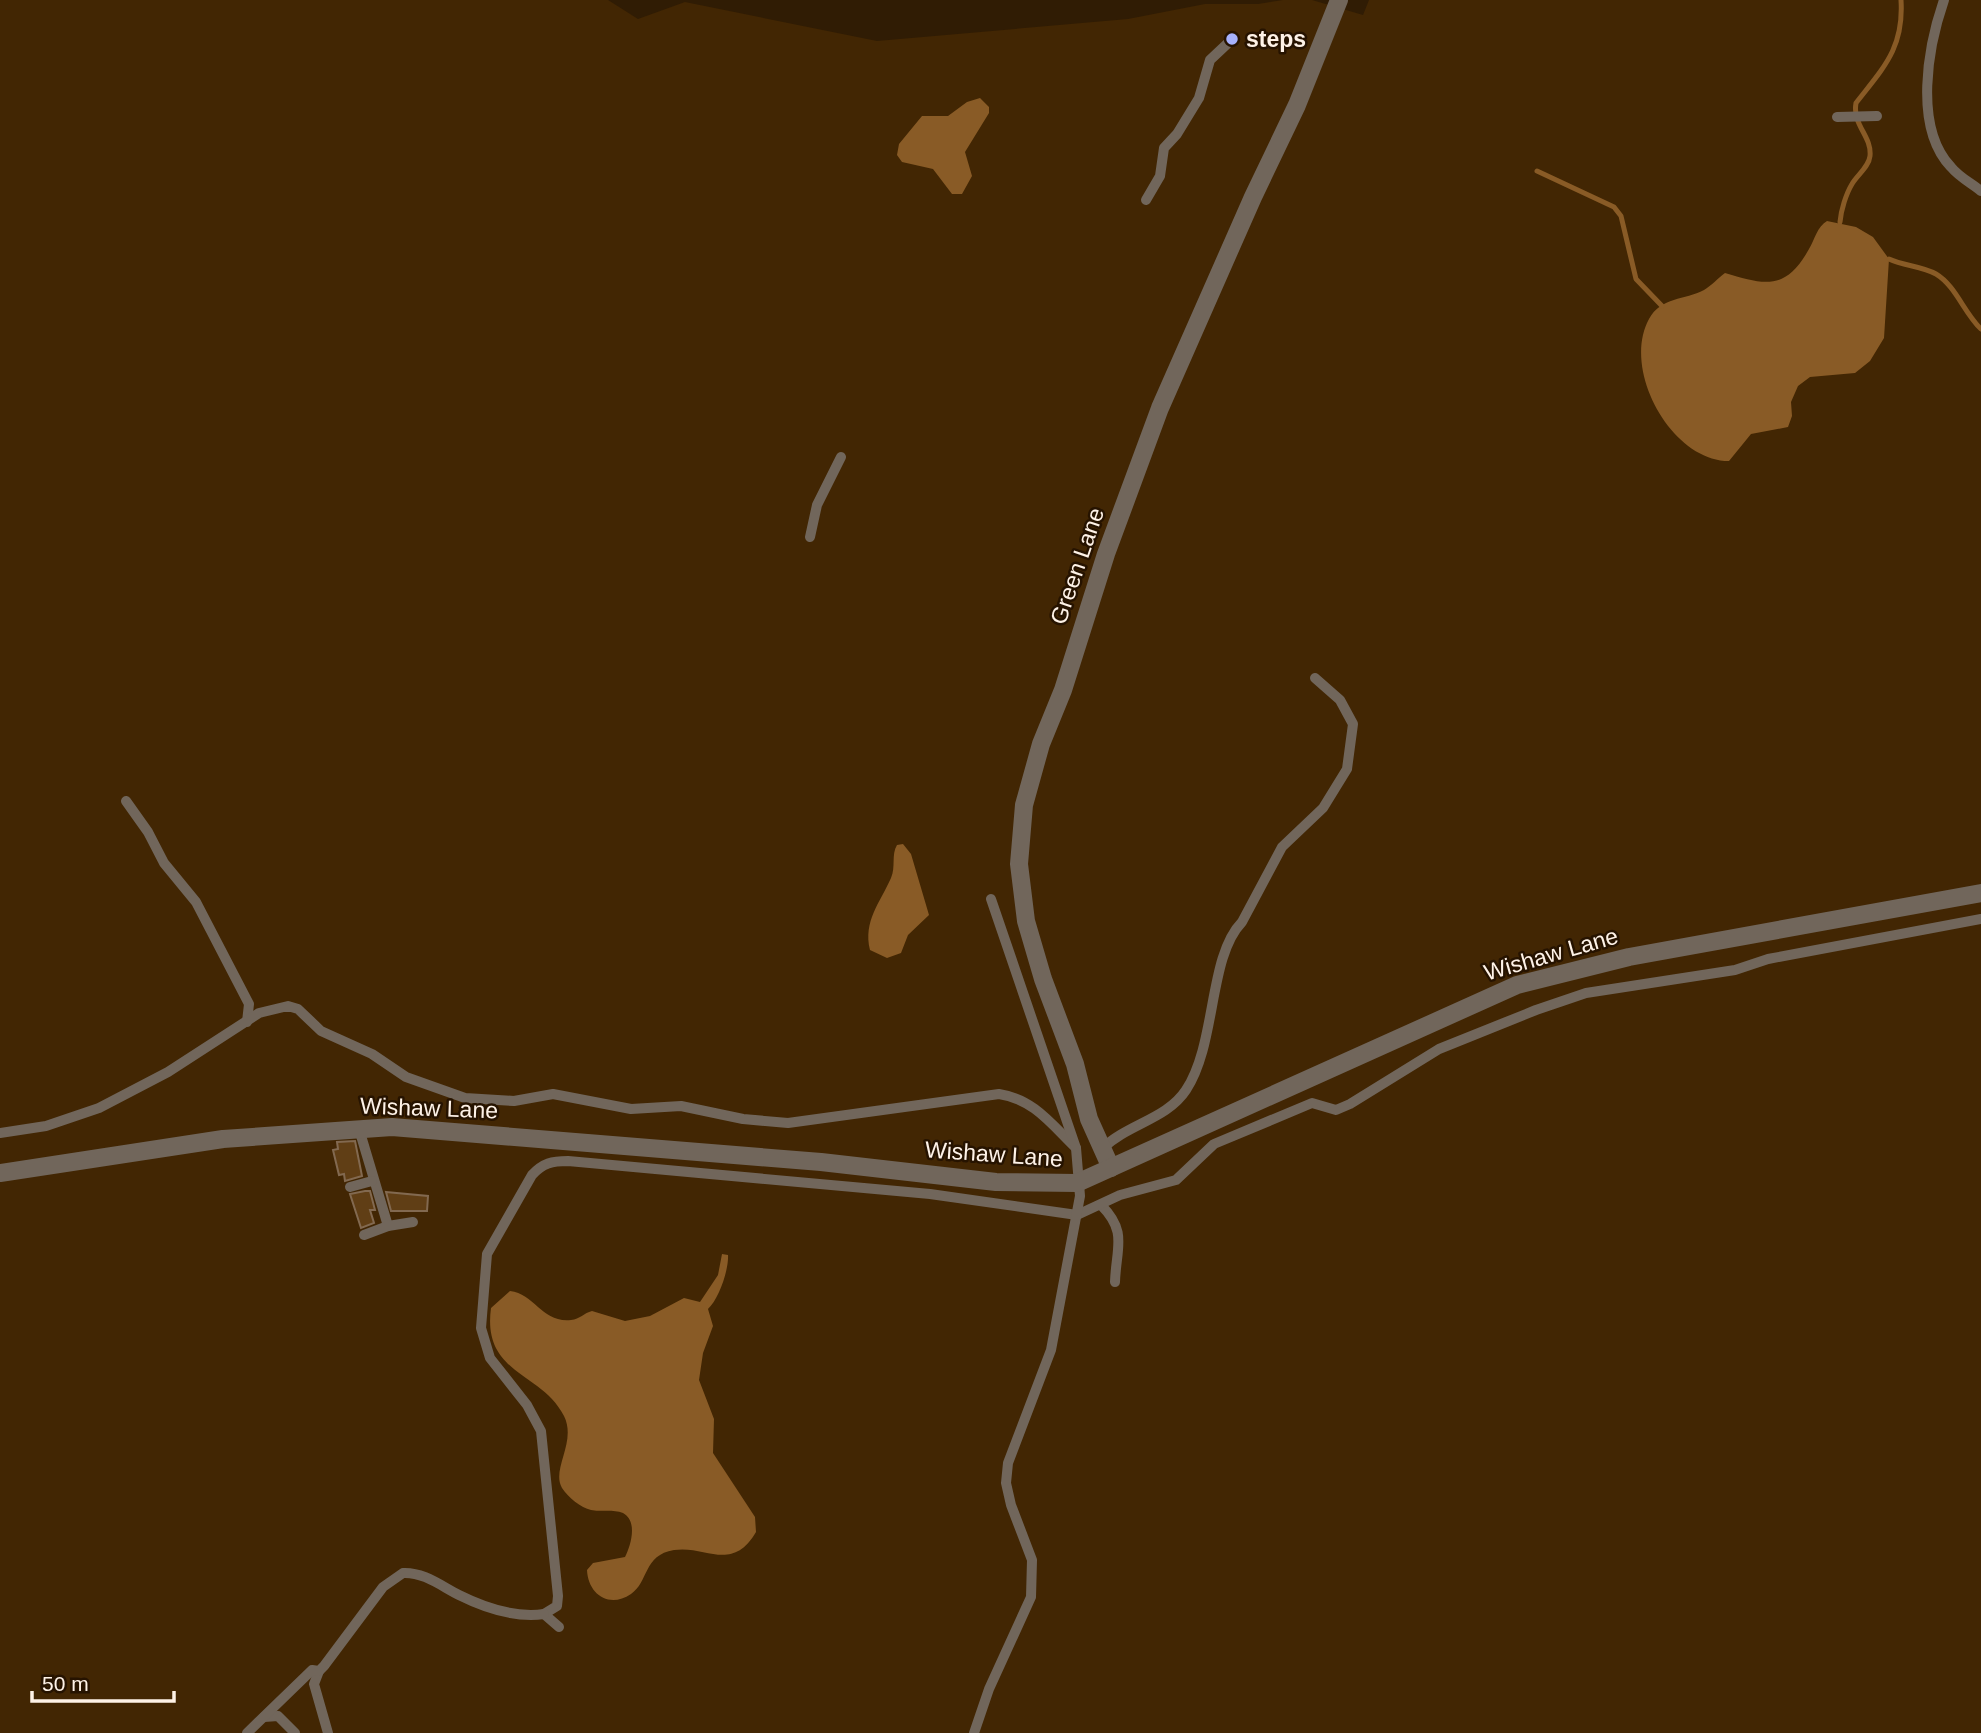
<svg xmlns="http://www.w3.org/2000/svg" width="1981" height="1733" font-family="Helvetica,sans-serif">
<rect width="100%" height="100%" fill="#301c04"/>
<path fill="#422603" d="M0,0h608l30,19 47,-17 192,39 251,-22 77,-15h53l25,-4h29l51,15 6,-15h612v1733h-1981z"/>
<g fill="#895b26">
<path d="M980,98l9,9v6l-24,39 7,24 -10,18h-10l-19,-25 -31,-7 -5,-7 2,-11 23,-28h26l19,-14z"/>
<path d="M1827,221l29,6 17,10 16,22 -5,79 -14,23 -15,12 -45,4 -12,9 -7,16 1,14 -4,11 -37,7 -22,27c-57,0 -108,-91 -80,-142 12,-22 36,-19 55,-29 7,-4 14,-12 21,-17 40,12 61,18 84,-24 6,-10 8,-22 18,-28z"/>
<path d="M903,844l8,10 18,61 -21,20 -7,18 -14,5 -17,-8c-7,-29 10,-47 21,-72 5,-11 0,-23 6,-33z"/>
<path d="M722,1254l6,1c1,14 -9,44 -20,54l5,17 -10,27 -4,27 15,39 -1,34 42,64 1,15c-24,41 -50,13 -82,18 -31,5 -25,32 -43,44 -22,15 -43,0 -44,-24l6,-7 32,-6c6,-12 13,-36 -2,-44 -10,-4 -21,-1 -32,-3 -10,-2 -23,-13 -29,-22 -11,-19 15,-46 2,-72 -23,-45 -82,-41 -73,-108l19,-17c25,3 32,32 61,29 9,-1 13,-7 21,-9l33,10 25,-5 34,-18 16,4 18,-27z"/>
</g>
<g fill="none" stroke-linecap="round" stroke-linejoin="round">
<g stroke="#895b26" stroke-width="5">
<path d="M1537,171l77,36 7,9 15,63 26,27"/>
<path d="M1840,222c1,-12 6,-28 12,-38 5,-9 17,-17 18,-28 2,-20 -18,-31 -14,-53 28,-36 48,-55 45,-103"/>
<path d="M1889,259c15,7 33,7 47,15 20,12 28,39 45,55"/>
</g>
</g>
<g fill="#603e15" stroke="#826950" stroke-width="2">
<path d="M355,1141l7,35 -17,5 -1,-7 -5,1 -6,-25 5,-1 -1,-7z"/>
<path d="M365,1191h5l5,19h-5l4,13 -13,5 -11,-34z"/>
<path d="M386,1192l42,4 -1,15h-36z"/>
</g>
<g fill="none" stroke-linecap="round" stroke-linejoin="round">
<g stroke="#71665b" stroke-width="10">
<path d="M1944,0c-16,46 -31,127 7,167 8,10 20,16 30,24"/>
<path d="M1837,117l40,-1"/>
<path d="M1146,200l14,-24 4,-28 13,-14 22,-36 11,-38 17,-16"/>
<path d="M810,537l7,-32 24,-48"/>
<path d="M126,801l22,31 16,31 32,39 53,102 -2,18"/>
<path d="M359,1129l29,97"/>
<path d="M0,1133l46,-7 53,-18 69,-36 91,-59 29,-7 10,3 23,22 51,23 34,23 59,21 49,3 39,-7 78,15 50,-3 62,13 45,4 211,-29c35,5 53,31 77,54"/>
<path d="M1103,1148c25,-24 64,-29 83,-58 31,-47 22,-133 56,-168l40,-75 41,-39 24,-39 6,-45 -13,-24 -25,-22"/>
<path d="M350,1187l22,-6"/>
<path d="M1101,1205c27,27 15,43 14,77"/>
<path d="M364,1235l24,-9 25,-4"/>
<path d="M559,1627l-15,-13 13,-8 1,-10 -17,-165 -14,-26 -37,-47 -9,-30 6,-74 45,-79c11,-12 20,-14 36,-14l362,33 147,21 43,-20 56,-15 38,-36 98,-41 24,7 14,-6 89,-55 97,-39 50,-17 149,-23 33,-11 213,-40"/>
<path d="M319,1671l-5,13 14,49"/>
<path d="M264,1717l14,-1 17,17"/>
<path d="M247,1733l65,-63 7,1 5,-5 59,-79 20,-14c21,-1 38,13 56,22 26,13 56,23 85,19"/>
<path d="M974,1733l15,-44 42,-92 1,-37 -21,-55 -5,-22 2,-20 43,-113 29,-154 -4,-48 -85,-249"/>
</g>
<g stroke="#71665b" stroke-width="18">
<path d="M1111,1168l-22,-49 -14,-55 -32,-85 -17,-58 -7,-57 5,-59 17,-61 22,-54 43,-136 54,-146 93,-211 44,-92 42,-105"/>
<path d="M0,1173l223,-34 169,-12 429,35 175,20 81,1 440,-198 112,-28 352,-64"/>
</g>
</g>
<circle fill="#a6b1fc" stroke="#261300" stroke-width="2.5" cx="1232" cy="39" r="7"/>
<g text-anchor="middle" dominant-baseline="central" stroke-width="5" stroke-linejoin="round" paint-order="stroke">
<g font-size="23" font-weight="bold" fill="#fef2e7" stroke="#261300" text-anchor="start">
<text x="1246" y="39">steps</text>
</g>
<g font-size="23" fill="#fef2e7" stroke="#261300">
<text transform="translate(1077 566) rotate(-71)">Green Lane</text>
<text transform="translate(1551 954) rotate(-16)">Wishaw Lane</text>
<text transform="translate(429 1108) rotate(2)">Wishaw Lane</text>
<text transform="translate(994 1154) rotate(4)">Wishaw Lane</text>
</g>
</g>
<path d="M32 1691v10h142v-10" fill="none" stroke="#fef2e7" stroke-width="3.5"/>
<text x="42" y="1691" font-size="21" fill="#fef2e7" stroke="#261300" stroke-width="5" paint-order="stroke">50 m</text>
</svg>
